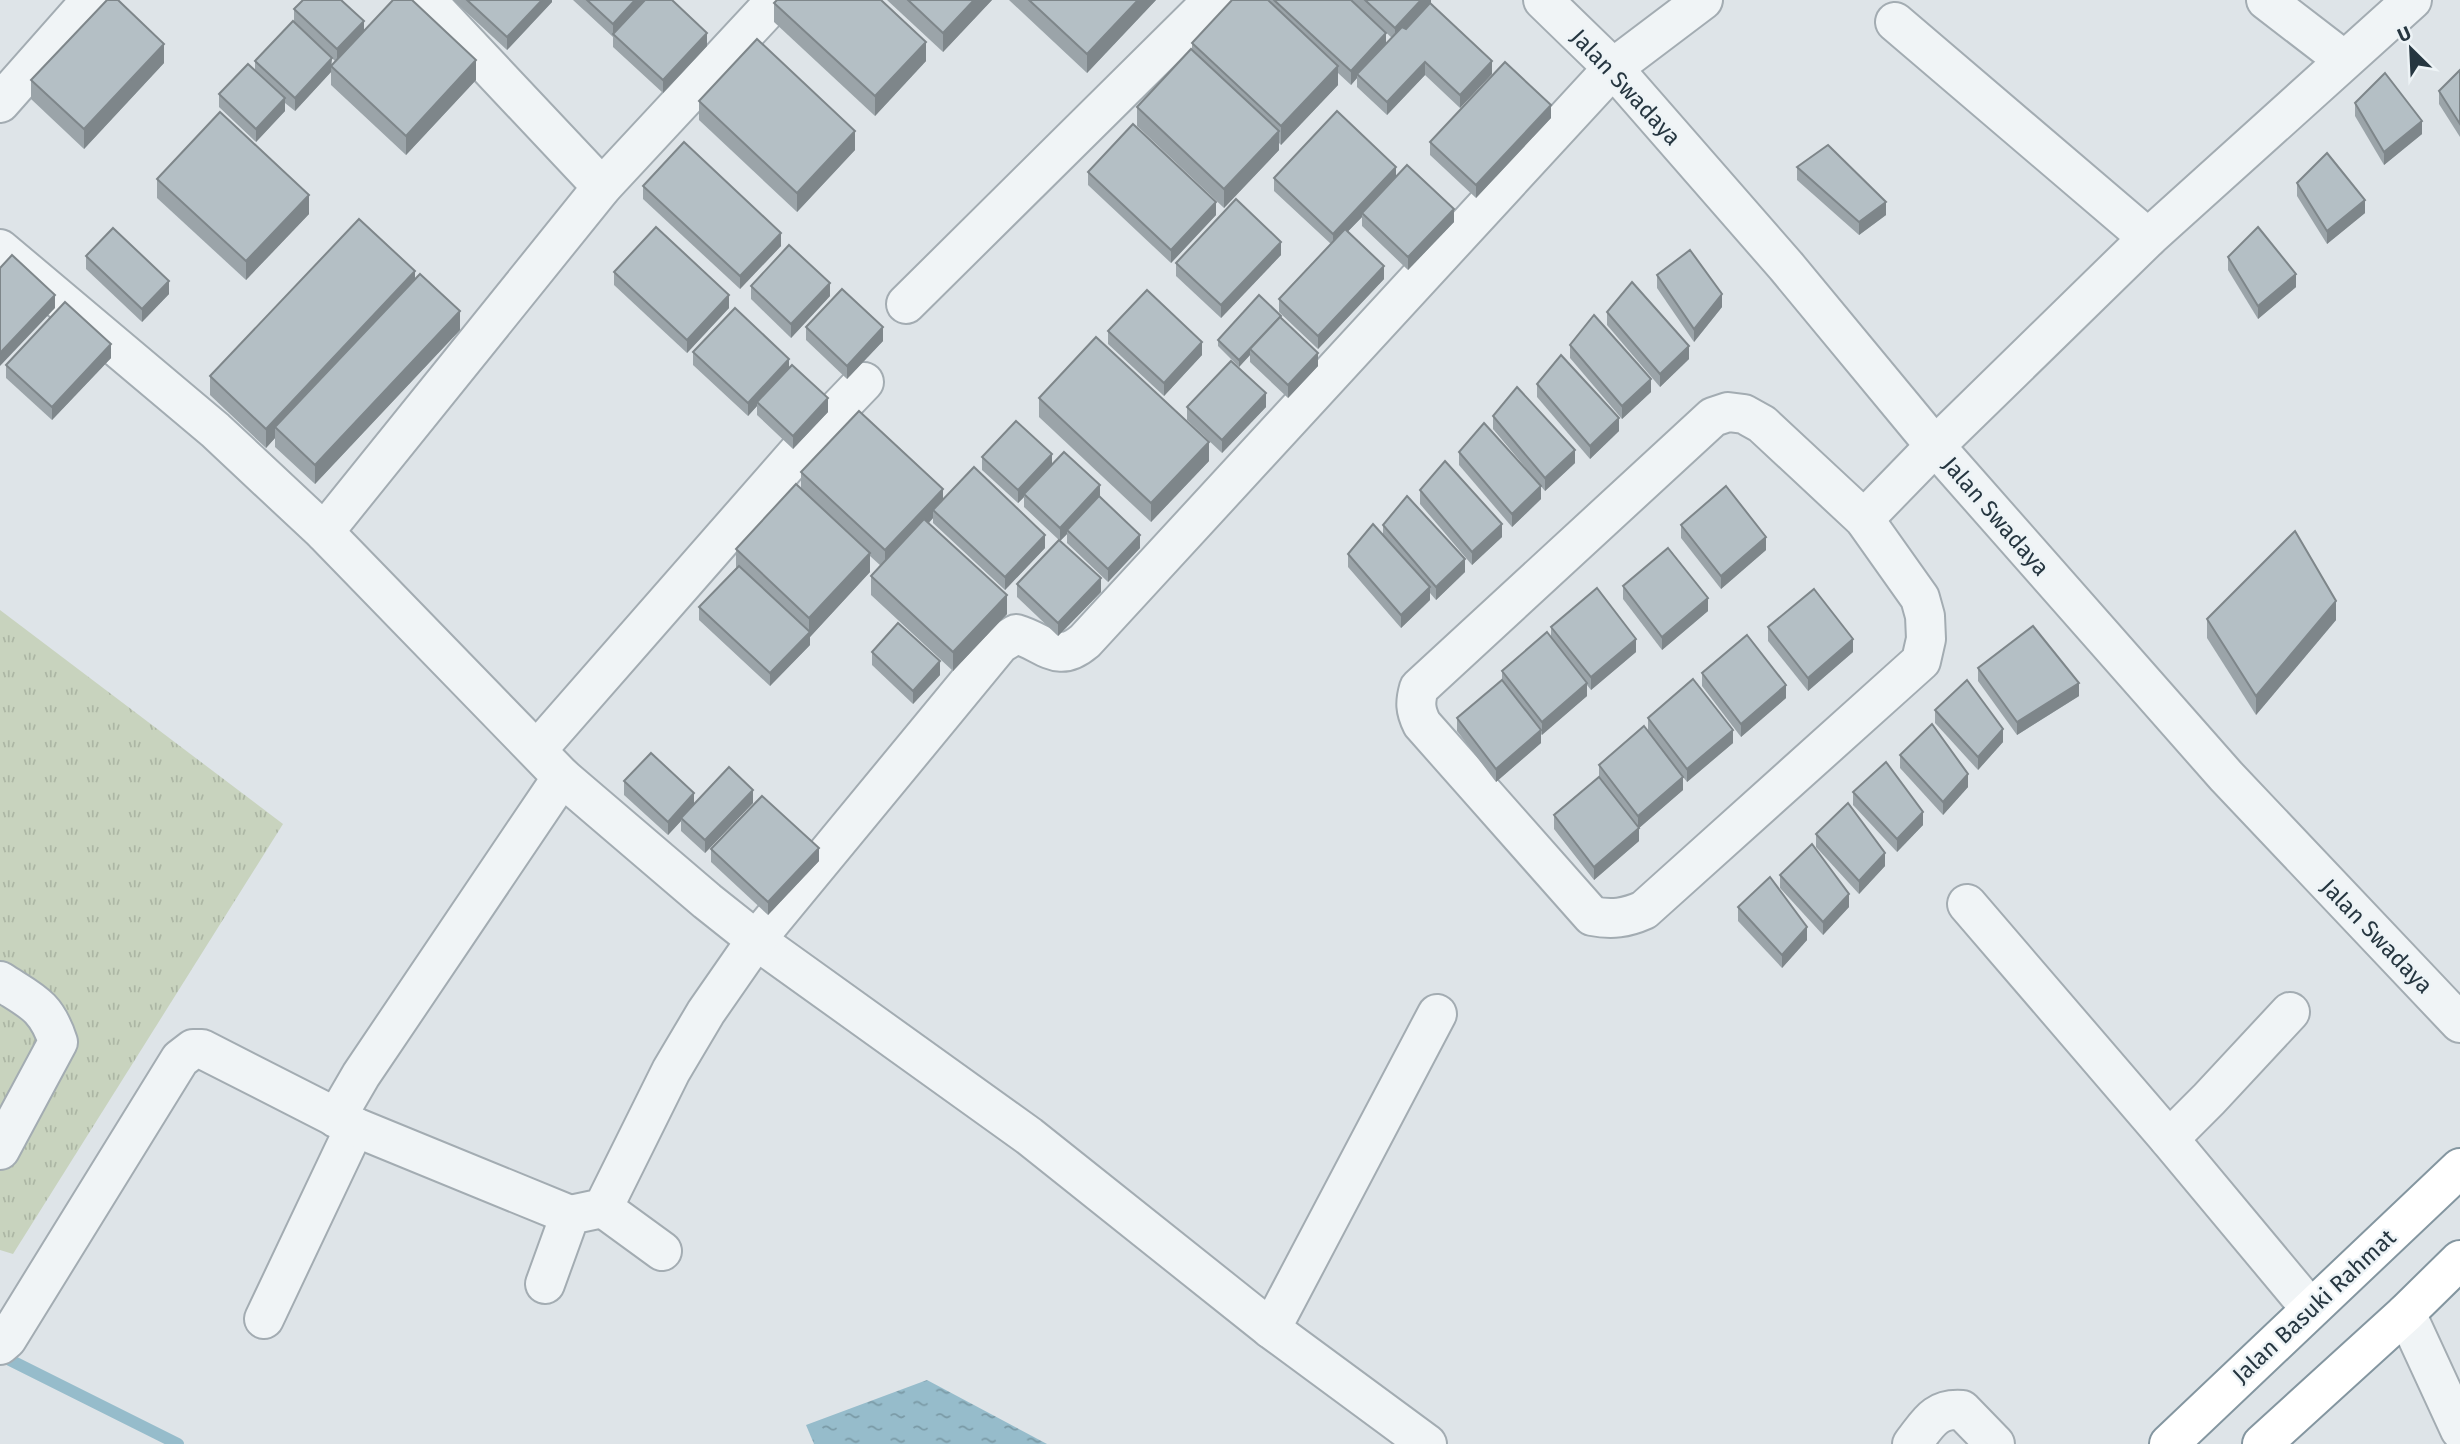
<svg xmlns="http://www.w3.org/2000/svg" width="2460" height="1444" font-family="'Fira Sans',sans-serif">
<defs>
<pattern id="grass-tufts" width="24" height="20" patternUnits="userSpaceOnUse" patternTransform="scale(1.75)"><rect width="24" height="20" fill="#c8d3be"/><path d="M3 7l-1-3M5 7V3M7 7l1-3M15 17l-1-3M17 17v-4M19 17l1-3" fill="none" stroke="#acb6a4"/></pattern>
<pattern id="water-ripples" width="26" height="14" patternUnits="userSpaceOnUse" patternTransform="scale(1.75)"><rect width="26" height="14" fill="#96bccb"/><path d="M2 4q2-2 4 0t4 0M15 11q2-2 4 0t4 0" fill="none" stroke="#7a9aa6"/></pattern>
</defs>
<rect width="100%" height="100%" fill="#dee4e8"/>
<path fill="url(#grass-tufts)" d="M0,610l283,214 -270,430 -13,-4z"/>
<path fill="url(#water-ripples)" d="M927,1380l120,64h-233l-8,-19z"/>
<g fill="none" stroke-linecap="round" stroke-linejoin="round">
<path stroke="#96bccb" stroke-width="12" d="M0,1355l178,89"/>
<defs>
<g id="minor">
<path d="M426,0l176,187"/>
<path d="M1543,0l70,68 173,198 149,180 291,330 234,247"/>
<path d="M2266,0l78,60"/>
<path d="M1895,22l253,216"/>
<path d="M0,103l91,-103"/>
<path d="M0,249l215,181 109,102 238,245 145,124 49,39 273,196 242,193 156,115"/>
<path d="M906,304l307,-304"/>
<path d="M1728,412l16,2 18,10 102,95 56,79 5,18 1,23 -5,22 -277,249c-18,8 -32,10 -52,6l-170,-192c-7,-14 -7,-22 -3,-36l294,-271z"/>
<path d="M1864,519l71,-73 213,-208 264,-238"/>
<path d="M324,532l278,-345 174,-187"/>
<path d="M537,750l277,-316 50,-52"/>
<path d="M1967,904l202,235 141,169"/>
<path d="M0,981c31,20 46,24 58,61l-58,108"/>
<path d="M336,1118l25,-43 201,-298"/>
<path d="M2169,1139l40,-40 81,-87"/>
<path d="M603,1208l59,43"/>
<path d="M545,1284l25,-69 33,-7 68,-137 35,-59 50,-72 244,-296 16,-10c31,9 41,31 69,7l528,-573 90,-68"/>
<path d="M2406,1313l54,117"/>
<path d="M264,1319l91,-192"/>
<path d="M1271,1329l166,-315"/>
<path d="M0,1345l7,-6 173,-280 13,-10h9l153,78 215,88"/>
<path d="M1912,1444c16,-20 22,-36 50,-34l33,34"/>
</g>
<g id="highway">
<path d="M2169,1444l291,-276"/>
<path d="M2262,1444l144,-131 54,-53"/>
</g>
</defs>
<use href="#minor" stroke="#a3acb2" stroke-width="42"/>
<use href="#highway" stroke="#8496a0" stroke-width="42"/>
<use href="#minor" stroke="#f0f4f6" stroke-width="38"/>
<use href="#highway" stroke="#fff" stroke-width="38"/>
</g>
<g fill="#9ba4a9" fill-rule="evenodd">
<path d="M453,0h99v2l-45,48z"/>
<path d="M573,0h99l35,46 -44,47 -50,-46v-10z"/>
<path d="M887,0h105l-49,52z"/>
<path d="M1009,0h147l-69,73z"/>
<path d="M1232,0h119l35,43 6,-5 -41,-38h80l-1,4 62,70 -32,34 -35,-33 -38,40 -30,-28v-9l-6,7 -13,-12v12l-57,60 -2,-2v7l-55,58 -87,-82v-19l55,-57v-7z"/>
<path d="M774,3l152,58 -51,55 -101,-94z"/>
<path d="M294,9l70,22 112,49 -70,75 -75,-70v-13l-36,39 -10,-8v8l-29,31 -37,-35v-13l36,-24v-9l39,-39zM320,46l15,15 -3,4z"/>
<path d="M164,63l-80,86 -53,-50v-19z"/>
<path d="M2460,70v67l-21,-33v-13z"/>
<path d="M699,101l156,49 -58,62 -98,-92z"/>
<path d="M2355,103l67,31 -38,31 -29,-49z"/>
<path d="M1551,118l-75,80 -46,-43v-13z"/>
<path d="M1797,167l89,48 -27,20 -62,-55z"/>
<path d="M1088,172l128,43 -45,48 -83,-78z"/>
<path d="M1396,177l58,45 -46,48 -46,-44v-9l-15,15 37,47 -66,70 -39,-37v-13l52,-55 -57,-53v-13z"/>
<path d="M157,179l152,35 -63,66 -89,-82z"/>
<path d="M2297,183l68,30 -38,31 -30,-48z"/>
<path d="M643,186l138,60 -41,43 -97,-90z"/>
<path d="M1281,255l-60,63 -45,-42v-13z"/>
<path d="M86,256l83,38 -27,28 -56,-53z"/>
<path d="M2228,257l68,30 -38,32 -30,-49z"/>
<path d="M614,272l115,36 -42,45 -73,-68z"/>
<path d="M1657,275l65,32 -28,35 -37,-54z"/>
<path d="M415,280l45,50 -145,154 -40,-37v-9l-9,10 -56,-53v-19z"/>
<path d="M751,286l79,10 -39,42 -40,-39z"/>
<path d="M1607,312l82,47 -29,28 -53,-62z"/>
<path d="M1281,317l37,49 -30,32 -38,-36v-7l-11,12 -21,-21v-6z"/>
<path d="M806,327l77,14 -36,38 -41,-39z"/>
<path d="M1108,331l94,24 -38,41 -56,-52z"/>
<path d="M1570,345l81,47 -29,27 -52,-61z"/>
<path d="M693,352l96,16 39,44 -35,37 -36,-34v-9l-9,10 -55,-51z"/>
<path d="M111,358l-59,62 -46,-42v-13z"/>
<path d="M1537,384l82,47 -29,28 -53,-62z"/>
<path d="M1039,398l170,63 -58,61 -112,-105z"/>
<path d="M1187,407h79l-44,46 -35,-33z"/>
<path d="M1493,416l82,47 -30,28 -52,-62z"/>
<path d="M1459,452l82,47 -29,28 -53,-62z"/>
<path d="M982,457l70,8 48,32 40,51 -32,34 -41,-39v-9l-7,7 -36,-34v-10l-6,6 -36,-33z"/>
<path d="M801,472l142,28 102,48 -40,42 -72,-67v-5l-4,5 78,91 -54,57 -82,-76v-19l10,-10 -11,-10v16l-60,65v8l-40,41 -71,-66v-13l37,-39v-19l65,-60z"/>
<path d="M1420,490l82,47 -30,28 -52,-61z"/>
<path d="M1383,525l82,47 -29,28 -6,-7v7l-29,28 -53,-61v-13l35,-18z"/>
<path d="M1681,525l85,25 -45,39 -40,-51z"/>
<path d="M1017,584l84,8 -43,44 -41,-39z"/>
<path d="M1623,586l85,25 -46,39 -39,-51z"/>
<path d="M2207,619l129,1 -80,95 -49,-77z"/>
<path d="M1551,627l85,25 -45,38 -4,-5v11l-46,39v8l-45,39 -39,-51v-13l45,-37v-10l49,-34z"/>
<path d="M1768,627l85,25 -45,39 -40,-50z"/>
<path d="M872,652l68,23 -27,29 -41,-39z"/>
<path d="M1978,668l101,28 -62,39 -39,-54z"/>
<path d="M1702,673l84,25 -45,39 -39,-51z"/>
<path d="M1935,710l68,32 -25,28 -43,-47z"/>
<path d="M1648,718l85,25 -46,39 -39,-51z"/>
<path d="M1900,755l68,32 -25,28 -43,-47z"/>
<path d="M1599,765l84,25 -44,38v13l-45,39 -40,-51v-14l45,-38z"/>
<path d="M624,781l70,23 59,-1 -48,50 -24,-22v-10l-13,14 -44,-40z"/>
<path d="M1853,792l70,33 -26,27 -44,-47z"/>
<path d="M1816,834l69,32 -26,28 -43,-47z"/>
<path d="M711,849l108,12 -51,54 -57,-53z"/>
<path d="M1780,875l69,32 -26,28 -43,-47z"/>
<path d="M1738,907l69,33 -25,28 -44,-47z"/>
</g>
<g fill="#7e868a">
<path d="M542,0h10v2l-45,48v-13z"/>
<path d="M635,0h12l-34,34v3v-13z"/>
<path d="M974,0h18l-49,52v-19z"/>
<path d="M1138,0h18l-69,73v-19z"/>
<path d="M1421,0h10v3l-36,38v-13z"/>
<path d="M364,21v13l-27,28v-13z"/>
<path d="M707,33v13l-44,47v-13z"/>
<path d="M1386,33v13l-29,28v4l-6,7v-14z"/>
<path d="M926,42v19l-51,55v-20z"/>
<path d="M164,44v19l-80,86v-20z"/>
<path d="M332,58l-1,14 -36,39v-13z"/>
<path d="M476,60v20l-70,75v-19z"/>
<path d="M1492,61v13l-32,34v-13z"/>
<path d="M1425,62v13l-38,40v-13z"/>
<path d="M1338,66v19l-57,60v-19z"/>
<path d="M285,98v13l-29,31v-13z"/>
<path d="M1551,105v13l-75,80v-13z"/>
<path d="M2422,121v13l-38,31v-13z"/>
<path d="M855,131v19l-58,62v-19z"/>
<path d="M1279,131v19l-55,58v-19z"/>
<path d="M1396,167v13l-34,33v4l-29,30v-13z"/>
<path d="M309,195v19l-63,66v-19z"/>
<path d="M2365,200v13l-38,31v-13z"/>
<path d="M1216,202v13l-45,48v-13z"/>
<path d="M1886,202v13l-27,20v-13z"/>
<path d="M1454,209v13l-46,48v-13z"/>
<path d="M781,233v13l-41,43v-13z"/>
<path d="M1281,242v13l-60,63v-13z"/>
<path d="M1384,266v13l-66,70v-13z"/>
<path d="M415,271v19l-140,137v11l-9,10v-19z"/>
<path d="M2296,274v13l-38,32v-13z"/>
<path d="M169,281v13l-27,28v-13z"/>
<path d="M830,283v13l-39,42v-14z"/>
<path d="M1722,294v13l-28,35v-13z"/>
<path d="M55,295v13l-55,58v-13z"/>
<path d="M729,295v13l-42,45v-13z"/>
<path d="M460,311v19l-145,154v-19z"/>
<path d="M1281,316v7l-31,26v6l-11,12v-7z"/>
<path d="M883,327v14l-36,38v-13z"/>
<path d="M1202,342v13l-38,41v-13z"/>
<path d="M111,344v14l-59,62v-13z"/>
<path d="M1689,346v13l-29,28v-13z"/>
<path d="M1318,353v13l-30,32v-13z"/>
<path d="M789,359v13l-32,30v4l-9,10v-13z"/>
<path d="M1651,379v13l-29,27v-13z"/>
<path d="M1266,393v14l-44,46v-13z"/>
<path d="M828,398v14l-35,37v-13z"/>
<path d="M1619,418v13l-29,28v-13z"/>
<path d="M1209,442v19l-58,61v-19z"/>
<path d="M1575,450v13l-30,28v-13z"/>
<path d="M1052,454v13l-28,27v3l-6,6v-13z"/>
<path d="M1100,485v13l-33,32v4l-7,7v-13z"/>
<path d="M1541,486v13l-29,28v-13z"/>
<path d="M943,489v19l-10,2v8l-48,51v-19z"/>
<path d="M1502,524v13l-30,28v-13z"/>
<path d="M1045,535v13l-40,42v-13z"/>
<path d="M1140,535v13l-32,34v-13z"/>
<path d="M1766,537v13l-45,39v-13z"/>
<path d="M870,553v19l-60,65v8l-40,41v-13l39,-41v-14z"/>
<path d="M1465,559v13l-29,28v-13z"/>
<path d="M1101,578v14l-43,44v-13z"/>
<path d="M1430,587v13l-29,28v-13z"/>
<path d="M1007,595v19l-54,57v-19z"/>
<path d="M1708,598v13l-46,39v-13z"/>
<path d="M2336,601v19l-80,95v-19z"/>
<path d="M1636,639v13l-45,38v-13z"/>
<path d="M1853,639v13l-45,39v-13z"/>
<path d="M940,661v14l-27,29v-13z"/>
<path d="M1587,683v13l-45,39v-13z"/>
<path d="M2079,683v13l-62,39v-13z"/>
<path d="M1786,685v13l-45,39v-13z"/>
<path d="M2003,729v13l-25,28v-13z"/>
<path d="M1541,730v13l-45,39v-13z"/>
<path d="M1733,730v13l-46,39v-13z"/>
<path d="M1968,774v13l-25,28v-13z"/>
<path d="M1683,777v13l-45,39v-13z"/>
<path d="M753,790v13l-48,50v-13z"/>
<path d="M694,793v13l-13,12v3l-13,14v-13z"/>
<path d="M1923,812v13l-26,27v-13z"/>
<path d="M1639,828v13l-45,39v-13z"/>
<path d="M819,848v13l-51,54v-13z"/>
<path d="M1885,853v13l-26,28v-13z"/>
<path d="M1849,894v13l-26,28v-13z"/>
<path d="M1807,927v13l-25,28v-13z"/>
</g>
<g fill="#b4bfc5" stroke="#7e868a" stroke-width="2">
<path d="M107,0h11l46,44 -80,85 -53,-49z"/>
<path d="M303,0h38l23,21 -27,28 -43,-40z"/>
<path d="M393,0h19l64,60 -70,76 -75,-70z"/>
<path d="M467,0h75l-35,37z"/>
<path d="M587,0h48l-22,24z"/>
<path d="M645,0h27l35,33 -44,47 -50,-46z"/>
<path d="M777,0h104l45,42 -51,54 -101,-93z"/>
<path d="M908,0h66l-31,33z"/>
<path d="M1029,0h109l-51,54z"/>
<path d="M1232,0h36l70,66 -57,60 -89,-83z"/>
<path d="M1274,0h77l35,33 -35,38z"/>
<path d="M1365,0h56l-26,28z"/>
<path d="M1430,3l62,58 -32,34 -35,-33 -38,40 -30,-28 45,-47 4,2z"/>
<path d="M293,21l39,37 -37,40 -40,-37z"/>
<path d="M757,39l98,92 -58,62 -98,-92z"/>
<path d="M1191,49l88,82 -55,58 -87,-82z"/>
<path d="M1505,62l46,43 -75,80 -46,-43z"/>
<path d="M248,64l37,34 -29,31 -37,-35z"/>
<path d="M2460,70v54l-21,-33z"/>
<path d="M2385,73l37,48 -38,31 -29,-49z"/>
<path d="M1337,111l59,56 -63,67 -59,-56z"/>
<path d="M220,112l89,83 -63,66 -89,-82z"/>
<path d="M1133,124l83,78 -45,48 -83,-78z"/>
<path d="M684,142l97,91 -41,43 -97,-90z"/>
<path d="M1828,145l58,57 -27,20 -62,-55z"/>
<path d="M2327,153l38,47 -38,31 -30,-48z"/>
<path d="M1407,165l47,44 -46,48 -46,-44z"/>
<path d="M1236,199l45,43 -60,63 -45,-42z"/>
<path d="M359,219l56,52 -149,158 -56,-53z"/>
<path d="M656,227l73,68 -42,45 -73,-68z"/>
<path d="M2258,227l38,47 -38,32 -30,-49z"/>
<path d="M113,228l56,53 -27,28 -56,-53z"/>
<path d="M1345,229l39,37 -66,70 -39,-37z"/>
<path d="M789,245l41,38 -39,41 -40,-38z"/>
<path d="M1690,250l32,44 -28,35 -37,-54z"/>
<path d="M12,255l43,40 -55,58v-85z"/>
<path d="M420,274l40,37 -145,154 -40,-38z"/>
<path d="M1632,282l57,64 -29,28 -53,-62z"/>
<path d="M842,289l41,38 -36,39 -41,-39z"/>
<path d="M1147,290l55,52 -38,41 -56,-52z"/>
<path d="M1259,295l22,21 -42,44 -21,-20z"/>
<path d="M65,302l46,42 -59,63 -46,-42z"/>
<path d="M735,308l54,51 -41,44 -55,-51z"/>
<path d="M1594,315l57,64 -29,27 -52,-61z"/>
<path d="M1280,317l38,36 -30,32 -38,-36z"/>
<path d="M1096,337l113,105 -58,61 -112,-105z"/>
<path d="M1561,355l58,63 -29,28 -53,-62z"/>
<path d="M1231,361l35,32 -44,47 -35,-33z"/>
<path d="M792,365l36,33 -35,38 -36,-34z"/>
<path d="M1517,387l58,63 -30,28 -52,-62z"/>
<path d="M859,411l84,78 -58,61 -84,-78z"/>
<path d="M1016,421l36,33 -34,36 -36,-33z"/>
<path d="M1484,423l57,63 -29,28 -53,-62z"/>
<path d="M1064,452l36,33 -40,43 -36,-34z"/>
<path d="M1445,461l57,63 -30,28 -52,-62z"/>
<path d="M974,467l71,68 -40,42 -72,-67z"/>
<path d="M796,484l74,69 -61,65 -73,-69z"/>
<path d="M1726,486l40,51 -45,39 -40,-51z"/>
<path d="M1099,496l41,39 -32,34 -41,-39z"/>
<path d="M1407,496l58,63 -29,28 -53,-62z"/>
<path d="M924,519l83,76 -54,57 -82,-76z"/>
<path d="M1373,524l57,63 -29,28 -53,-61z"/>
<path d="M2295,531l41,70 -80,95 -49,-77z"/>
<path d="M1059,540l42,38 -43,45 -41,-39z"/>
<path d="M1668,548l40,50 -46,39 -39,-51z"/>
<path d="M739,566l71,66 -40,41 -71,-66z"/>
<path d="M1597,588l39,51 -45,38 -40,-50z"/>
<path d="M1814,589l39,50 -45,39 -40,-51z"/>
<path d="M898,623l42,38 -27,30 -41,-39z"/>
<path d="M2033,626l46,57 -62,39 -39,-54z"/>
<path d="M1547,632l40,51 -45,39 -40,-51z"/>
<path d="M1747,635l39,50 -45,39 -39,-51z"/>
<path d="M1693,679l40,51 -46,39 -39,-51z"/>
<path d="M1502,680l39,50 -45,39 -39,-51z"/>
<path d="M1967,680l36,49 -25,28 -43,-47z"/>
<path d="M1932,724l36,50 -25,28 -43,-47z"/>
<path d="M1644,726l39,51 -45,39 -39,-51z"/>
<path d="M651,753l43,40 -26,29 -44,-41z"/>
<path d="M1886,762l37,50 -26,27 -44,-47z"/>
<path d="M729,767l24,23 -48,50 -24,-22z"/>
<path d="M1599,777l40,51 -45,39 -40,-52z"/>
<path d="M762,796l57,52 -51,54 -57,-53z"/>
<path d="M1848,803l37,50 -26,28 -43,-47z"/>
<path d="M1812,844l37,50 -26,28 -43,-47z"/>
<path d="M1770,877l37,50 -25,28 -44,-48z"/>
</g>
<g text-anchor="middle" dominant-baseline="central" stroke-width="5" stroke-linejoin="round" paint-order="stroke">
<g font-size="23" fill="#263640" stroke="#edf3f6">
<text transform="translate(1626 87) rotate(47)">Jalan Swadaya</text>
<text transform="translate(1996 516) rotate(49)">Jalan Swadaya</text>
<text transform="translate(2377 936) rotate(46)">Jalan Swadaya</text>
<text transform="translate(2314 1306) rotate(-43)">Jalan Basuki Rahmat</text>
</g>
</g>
<g transform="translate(2411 49) rotate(336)" stroke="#edf3f6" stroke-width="5" paint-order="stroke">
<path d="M0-5L12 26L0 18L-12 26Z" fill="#263640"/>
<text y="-10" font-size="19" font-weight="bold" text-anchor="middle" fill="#263640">U</text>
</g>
</svg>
